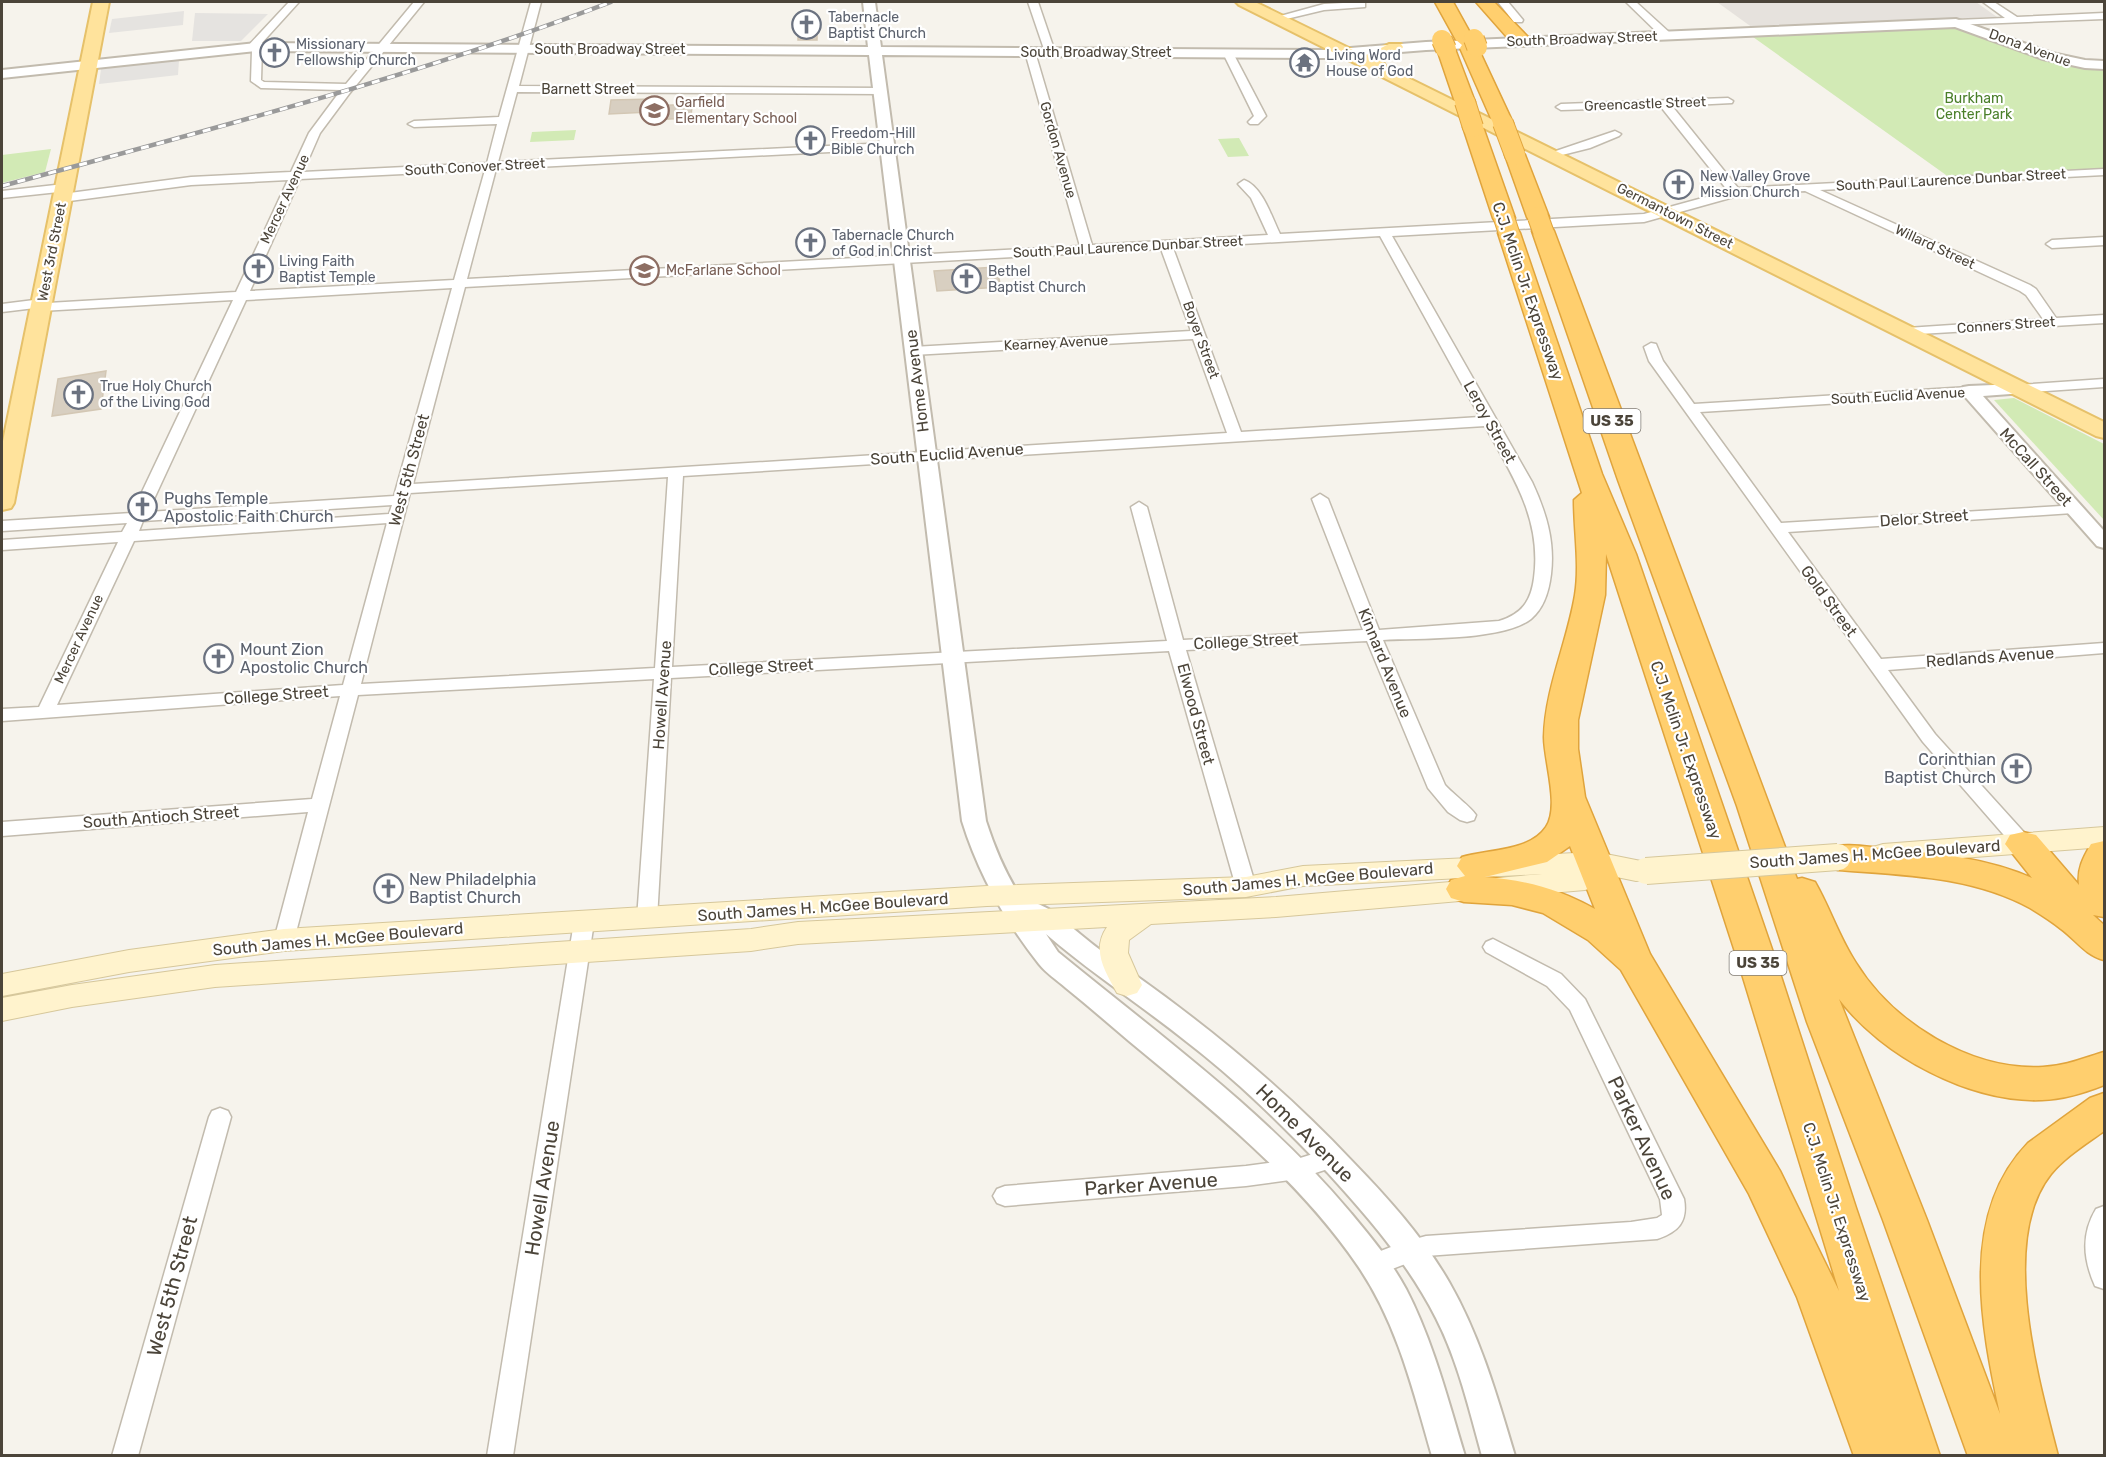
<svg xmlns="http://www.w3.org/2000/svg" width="2106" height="1457" font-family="Rubik,sans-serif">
<rect width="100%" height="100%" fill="#f6f3ec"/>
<path fill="#e6e2dd" d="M1717,2h259l21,15 -244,11z"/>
<g fill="#d2eab5">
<path d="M1956,23l131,43 17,-1v107l-151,8 -207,-148z"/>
<path d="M576,130l-2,10 -44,2 2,-10z"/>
<path d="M1239,138l10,18 -21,1 -10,-18z"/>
<path d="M51,149l-6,23 -43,11v-28z"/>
<path d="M2014,398l90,46v76l-110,-120z"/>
</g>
<g fill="#e5e3e0">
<path d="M184,11l-1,14 -74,8 3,-14z"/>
<path d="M195,13l73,1 -27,27h-49z"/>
<path d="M179,60l-1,15 -79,9 2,-15z"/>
</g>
<g fill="#d8cfc1" stroke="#d3c7b4" stroke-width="1.5">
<path d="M817,18v22h-19v-21z"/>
<path d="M653,99l-1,7 40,-2 -1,14 -42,2 1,-8 -41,2 2,-14z"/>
<path d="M996,267l5,20 -64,4 -3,-20z"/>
<path d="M106,371l-5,38 -49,7 6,-37z"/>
</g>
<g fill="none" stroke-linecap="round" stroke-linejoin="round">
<defs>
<g id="minor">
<path d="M289,2h10l-39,43 2,2 -1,33 3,2 82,2 68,-82h10l-75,92 -29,39 -17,39 184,-9 10,-39 -83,3 -6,-3 6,-3 85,-4 32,-115h10l-22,84 361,2 5,3 -5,3 -363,-2 -19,70 390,-19 6,3 -6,3 -392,20 -29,110 613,-33 -55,-194 5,-3 5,3 57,193 176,-10 -17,-37 -13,-14 6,-4c19,7 28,38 36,54l364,-20 84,-23 -67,-84 -100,3 -5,-3 5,-3 167,-6 5,3 -1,2 -60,3 66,82 366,-19v6l-284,15 210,95 6,4 20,29 48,-3v8l-202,12 -2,-3 2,-3 5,-1 136,-9 -17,-24 -6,-4 -215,-100 -64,4 -97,27 -252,14 140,246c14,30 23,59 19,92 -2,17 -7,34 -20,45 -28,22 -111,19 -148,21l62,145c8,9 26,22 31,30l-2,5 -7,2 -7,-2 -12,-8 -20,-24 -61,-147 -181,9 70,237 -3,5 -7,2 -7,-2 -3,-5 -67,-236 -498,27 -14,241 -3,5 -7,2 -7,-2 -3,-5 17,-240 -296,16 -64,245 -3,5 -7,3 -7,-3 -3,-5 34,-128 -306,24v-14l310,-23 28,-103 -338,25v-12l37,-2 79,-165 -116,8v-10l120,-8 5,-9 -125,8v-10l130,-8 101,-213 -192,11 -6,-3 -33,4v-8l40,-5 6,4 188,-11 52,-112 -97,5 -129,17 -6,-4 6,-4 129,-17 100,-5 18,-39 32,-43 -80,-2 -10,-7 1,-31 -5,-3zM485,170l-31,110 -204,11 50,-112zM1380,236l100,181 -239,15 -68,-184zM1161,249l30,82 -278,16 -7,4 7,4 280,-16 34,94 -814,51 52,-197zM452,288l-58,208 -246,16 98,-212zM1485,426c27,49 57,93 49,152 -3,23 -12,36 -35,43l-120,9 -51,-131 -8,-5 -8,5 51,131 -180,10 -36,-133 -8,-5 -8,5 36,134 -495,26 11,-191zM668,477l-13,191 -294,16 49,-191zM392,505l-3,9 -250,17 4,-10zM387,523l-44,162 -286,20 77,-164z"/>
<path d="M1028,2h10l17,50 -1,2 -9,-2z"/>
<path d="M1362,2l3,1v4l-41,3 -46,11 -5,-3 51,-14z"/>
<path d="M1498,2h10l15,18 -1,2h-8z"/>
<path d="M1626,2h10l34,31v4h-8z"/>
<path d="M1983,2h11l23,15 87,-4v6l-152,6v-4l4,-1 49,-2z"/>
<path d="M1228,50l5,3 33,63 -8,8h-8l-2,-2 6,-6 -31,-63z"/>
<path d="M1615,131l6,3 -2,2 -29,12 -40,10 -6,-3z"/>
<path d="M64,184l6,4 -2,3 -66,7v-7z"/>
<path d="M2104,237v8l-52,3 -6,-4 6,-4z"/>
<path d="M1651,343l5,1 7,17 31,43 275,-17 7,4 -7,4 -269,17 81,111 297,-18 3,3 -3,3 -5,2 -285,19 93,127 223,-16v10l-216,17 47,64 95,105 3,5 -3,5 -7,2 -7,-2 -93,-107 -274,-381 -5,-14z"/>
<path d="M2104,379v8l-86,6 -7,-4 7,-4z"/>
<path d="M584,915l7,2 3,5 -81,534h-26l87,-534 3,-5z"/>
<path d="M1493,939l68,35 24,25 99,200c4,23 -6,33 -27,40l-231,17 -52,20 -9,-3 -3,-8 3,-8 39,-15 22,-6 205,-14 26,-4 5,-3 -2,-16 -90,-189 -23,-24 -61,-34 -3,-5 3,-5z"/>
<path d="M220,1108l8,3 3,6 -93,339h-26l97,-339 3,-6z"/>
<path d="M1332,1148l8,3 3,7 -3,7 -43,14 -51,7 -241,20 -8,-3 -4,-7 4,-7 8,-3 241,-20 51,-7z"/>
<path d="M2104,1206v83l-9,-3c-12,-27 -14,-52 1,-77z"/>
</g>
<g id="tertiary">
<path d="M863,2h12l6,45 444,3 101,-8 530,-23 96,34 33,7 19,1v8l-19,-1 -42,-9 -88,-32 -529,23 -101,8 -443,-3 104,766c10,31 21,56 39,83l7,-2c21,6 32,19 48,32 18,15 36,28 55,41 79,56 151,116 217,186 36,37 71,76 97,121 31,54 48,114 66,174h-33c-13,-47 -24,-95 -46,-138 -28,-55 -68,-101 -109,-146 -44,-46 -89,-91 -140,-130 -46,-37 -96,-69 -141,-108l12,18c100,82 208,160 292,260 20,24 41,49 56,77 27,52 42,111 59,167h-33c-19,-66 -35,-133 -74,-190 -61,-89 -147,-157 -229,-225 -21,-18 -42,-36 -63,-53 -9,-8 -20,-15 -27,-24 -34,-43 -61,-91 -77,-143l-93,-766 -612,-4 -255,27v-8l255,-27 611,4z"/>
<path d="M2018,384l6,1 3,4 -3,4 -41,3 121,135v17l-7,-2 -137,-155 3,-4 6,-1z"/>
</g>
<g id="secondary">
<path d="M2104,827v20l-221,17 -10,-3 -4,-7 4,-7 10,-3z"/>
<path d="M1596,852l60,12 4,7 -4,7 -20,3 -44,-9 7,8 -4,7 -10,3 -309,27 -125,7 -22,16 -1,13 14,32 -5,8 -10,3 -10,-3c-12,-22 -26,-43 -10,-66l-309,17 -47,7 -536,36 -143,20 -70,14v-23l70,-13 143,-20 536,-36 47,-7 478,-25 266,-23 -239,12 -57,11 -259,9 -703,45 -155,21 -127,24v-22l127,-24 155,-21 703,-43 259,-9 57,-11z"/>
</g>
<g id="primary">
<path d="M93,2h16l-95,501 -3,5 -9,2v-64z"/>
<path d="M1236,2h19l110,54 24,-12h12l2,3 -2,3 -20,9 5,8 718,355v16l-8,-2 -857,-431z"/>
</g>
<g id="motorway">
<path d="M1435,2h18l21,38 -2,3 6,5 35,75 -3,4h-14l-3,-4 -33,-75 2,-3 -6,-5z"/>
<path d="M1476,2h18l34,35 2,4 -2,4h-14z"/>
<path d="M1446,43l7,2 2,4 20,53 -3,4h-14l-3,-4 -18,-53 2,-4z"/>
<path d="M1473,121l7,2 3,4 32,91 -3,5 -8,2 -8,-2 -3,-5 -30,-91 3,-4z"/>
<path d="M1515,149l7,2 3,4 24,62 -3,5 -8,2 -8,-2 -3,-5 -22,-62 3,-4z"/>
<path d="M1543,224l8,2 3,5 243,648 5,-1 13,4c15,26 24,55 41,81 37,60 115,108 187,104 22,-1 41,-9 61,-15v33c-20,8 -40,14 -62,15 -72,3 -160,-44 -203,-101l88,221 73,194c-19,-88 -41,-200 28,-271l62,-45 14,-5v38c-18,13 -39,26 -53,43 -53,66 -12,208 7,282h-90l-85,-236 -76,-198 -70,-216 -119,-326 -86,-249 3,-5z"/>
<path d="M1509,226l8,2 3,5 82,241 34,80 140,407 80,247 84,248h-86l-57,-159 -48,-103 -128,-224 -33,-30 -45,-27 -31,-8 -48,-3 -13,-4 -5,-9 5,-9 14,-4 -8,-10 5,-9c26,-8 67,-5 84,-30 14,-20 -2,-66 -2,-90 1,-48 23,-94 31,-142 5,-31 -1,-63 -1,-95l8,-7 -84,-260 3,-5zM1606,554l132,407 101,330 -59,-120 -130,-217 -65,-157 -7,-48v-29l27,-125zM1570,846l25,63c-36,-20 -69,-29 -110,-32l62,-15z"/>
<path d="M2023,832l13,3 43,50c-2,-16 4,-27 12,-41l13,-3v76l-11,-2 11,10v35c-19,-5 -28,-20 -43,-31 -10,-8 -21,-15 -31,-21 -58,-32 -127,-33 -192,-38l-13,-4 -5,-9 5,-9c19,-5 37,-2 56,0 50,5 104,9 151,30l-27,-34 5,-9z"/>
</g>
</defs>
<use href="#minor" stroke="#c2bbae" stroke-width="3"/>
<use href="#tertiary" stroke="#c2bbae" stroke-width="4"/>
<use href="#secondary" stroke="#d6c79b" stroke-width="2"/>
<use href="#primary" stroke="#e6c16a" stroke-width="4"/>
<use href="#motorway" stroke="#e0a43c" stroke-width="3"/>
<use href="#minor" fill="#fff" fill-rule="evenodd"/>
<use href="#tertiary" fill="#fff" fill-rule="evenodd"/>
<use href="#secondary" fill="#fff3cd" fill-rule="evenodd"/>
<use href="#primary" fill="#ffe39c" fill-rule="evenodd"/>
<use href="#motorway" fill="#ffcf6e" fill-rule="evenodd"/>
<defs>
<path id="rail" d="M2,186c205,-56 410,-108 609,-184"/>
</defs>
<use href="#rail" stroke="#9a9a9a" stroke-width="4.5"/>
<use href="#rail" stroke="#fff" stroke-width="3" stroke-dasharray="8" stroke-linecap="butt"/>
<defs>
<path id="secondary-bridge" d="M1646,871l192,-14"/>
<g id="motorway-bridge">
<path d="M1474,39l3,8"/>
<path d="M1442,40l4,9"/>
<path d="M1465,102l8,25"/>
<path d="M1503,123l12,32"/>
<path d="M1538,217l5,14"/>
<path d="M1504,218l5,15"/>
</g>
</defs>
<use href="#secondary-bridge" stroke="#d6c79b" stroke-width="28" stroke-linecap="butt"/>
<use href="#motorway-bridge" stroke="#e0a43c" stroke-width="22" stroke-linecap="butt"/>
<use href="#secondary-bridge" stroke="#fff3cd" stroke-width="26"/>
<use href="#motorway-bridge" stroke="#ffcf6e" stroke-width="20"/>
</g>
<defs>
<symbol id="church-ring" viewBox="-11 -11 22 22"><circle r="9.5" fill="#fff" stroke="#6b7280" stroke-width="1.5"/><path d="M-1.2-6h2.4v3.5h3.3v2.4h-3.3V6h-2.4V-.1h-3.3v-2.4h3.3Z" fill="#6b7280"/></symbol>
<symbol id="temple-ring" viewBox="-11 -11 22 22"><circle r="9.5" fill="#fff" stroke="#6b7280" stroke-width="1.5"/><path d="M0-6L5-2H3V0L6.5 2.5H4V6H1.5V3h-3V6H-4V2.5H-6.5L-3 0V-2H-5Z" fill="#6b7280"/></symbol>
<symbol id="school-ring" viewBox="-11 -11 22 22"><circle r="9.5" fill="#fff" stroke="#8d6e63" stroke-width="1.5"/><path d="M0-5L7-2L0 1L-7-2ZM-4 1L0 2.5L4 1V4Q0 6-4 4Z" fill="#8d6e63"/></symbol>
</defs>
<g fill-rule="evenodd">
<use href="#church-ring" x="790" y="8" width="33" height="33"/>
<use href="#church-ring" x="258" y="36" width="33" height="33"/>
<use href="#temple-ring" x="1288" y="46" width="33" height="33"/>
<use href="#school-ring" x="638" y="94" width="33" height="33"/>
<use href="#church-ring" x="794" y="124" width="33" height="33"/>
<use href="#church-ring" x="1662" y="168" width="33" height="33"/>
<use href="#church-ring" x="794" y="226" width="33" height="33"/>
<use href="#church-ring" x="242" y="252" width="33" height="33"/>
<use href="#school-ring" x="628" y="254" width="33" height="33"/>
<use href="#church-ring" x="950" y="262" width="33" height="33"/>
<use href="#church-ring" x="62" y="378" width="33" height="33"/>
<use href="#church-ring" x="126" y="490" width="33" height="33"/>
<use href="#church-ring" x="202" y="642" width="33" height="33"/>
<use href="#church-ring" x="2000" y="752" width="33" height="33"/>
<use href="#church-ring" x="372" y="872" width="33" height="33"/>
</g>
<g text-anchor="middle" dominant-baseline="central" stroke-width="4.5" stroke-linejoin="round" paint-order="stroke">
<g font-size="14" fill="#5b616d" stroke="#fff" text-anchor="start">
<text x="828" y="17">Tabernacle<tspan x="828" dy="16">Baptist Church</tspan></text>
<text x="296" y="44">Missionary<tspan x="296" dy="16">Fellowship Church</tspan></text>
<text x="1326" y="55">Living Word<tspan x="1326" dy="16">House of God</tspan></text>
<text x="831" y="133">Freedom-Hill<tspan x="831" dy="16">Bible Church</tspan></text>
<text x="1700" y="176">New Valley Grove<tspan x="1700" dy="16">Mission Church</tspan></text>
<text x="832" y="235">Tabernacle Church<tspan x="832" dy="16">of God in Christ</tspan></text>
<text x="279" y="261">Living Faith<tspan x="279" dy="16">Baptist Temple</tspan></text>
<text x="988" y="271">Bethel<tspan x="988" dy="16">Baptist Church</tspan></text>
<text x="100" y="386">True Holy Church<tspan x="100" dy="16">of the Living God</tspan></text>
</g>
<g font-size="14" fill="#4b4439" stroke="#fff">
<text transform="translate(1582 39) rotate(-2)">South Broadway Street</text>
<text transform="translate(2030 48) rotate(20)">Dona Avenue</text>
<text x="610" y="49">South Broadway Street</text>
<text x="1096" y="52">South Broadway Street</text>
<text x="588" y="89">Barnett Street</text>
<text transform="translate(1645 104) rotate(-2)">Greencastle Street</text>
<text transform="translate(1058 150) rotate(74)">Gordon Avenue</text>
<text transform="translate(475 167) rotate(-3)">South Conover Street</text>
<text transform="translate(1951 180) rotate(-3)">South Paul Laurence Dunbar Street</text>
<text transform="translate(285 199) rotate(-65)">Mercer Avenue</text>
<text transform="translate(1675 216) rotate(27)">Germantown Street</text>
<text transform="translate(1128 247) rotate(-3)">South Paul Laurence Dunbar Street</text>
<text transform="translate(1935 247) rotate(25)">Willard Street</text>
<text transform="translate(52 252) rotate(-79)">West 3rd Street</text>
<text transform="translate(2006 325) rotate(-4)">Conners Street</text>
<text transform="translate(1201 340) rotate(70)">Boyer Street</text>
<text transform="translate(1056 343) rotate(-3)">Kearney Avenue</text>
<text transform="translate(1898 396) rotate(-3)">South Euclid Avenue</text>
<text transform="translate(79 639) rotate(-65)">Mercer Avenue</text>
</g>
<g font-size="14" fill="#4a7f2a" stroke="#fff">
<text x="1974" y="98">Burkham<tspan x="1974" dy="16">Center Park</tspan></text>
</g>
<g font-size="14" fill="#785e54" stroke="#fff" text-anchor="start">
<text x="675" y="102">Garfield<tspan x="675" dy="16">Elementary School</tspan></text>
<text x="666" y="270">McFarlane School</text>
</g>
<g fill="#fff" stroke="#817c74" stroke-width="1.5">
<rect x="1583.5" y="409" width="57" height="24" rx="4.5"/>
<rect x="1729.5" y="951" width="57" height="24" rx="4.5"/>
</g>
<g font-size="15" font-weight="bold" fill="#4b4439">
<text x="1612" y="421">US 35</text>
<text x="1758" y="963">US 35</text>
</g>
<g font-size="16" fill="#4b4439" stroke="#fff">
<text transform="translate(1528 291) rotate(71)">C.J. Mclin Jr. Expressway</text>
<text transform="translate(917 381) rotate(-97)">Home Avenue</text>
<text transform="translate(1490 422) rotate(61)">Leroy Street</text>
<text transform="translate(947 454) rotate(-4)">South Euclid Avenue</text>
<text transform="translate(2036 467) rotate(48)">McCall Street</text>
<text transform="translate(409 470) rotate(-75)">West 5th Street</text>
<text transform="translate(1924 518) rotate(-4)">Delor Street</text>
<text transform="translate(1829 601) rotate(54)">Gold Street</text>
<text transform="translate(1246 641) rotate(-3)">College Street</text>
<text transform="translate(1990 657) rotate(-4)">Redlands Avenue</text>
<text transform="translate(1385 663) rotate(68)">Kinnard Avenue</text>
<text transform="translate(761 667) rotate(-3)">College Street</text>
<text transform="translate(276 695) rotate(-4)">College Street</text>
<text transform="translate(662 695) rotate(-86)">Howell Avenue</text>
<text transform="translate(1196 714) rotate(75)">Elwood Street</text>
<text transform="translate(1686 750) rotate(71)">C.J. Mclin Jr. Expressway</text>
<text transform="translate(161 817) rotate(-4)">South Antioch Street</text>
<text transform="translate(1875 854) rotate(-4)">South James H. McGee Boulevard</text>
<text transform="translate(1308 879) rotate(-5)">South James H. McGee Boulevard</text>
<text transform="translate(823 907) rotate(-4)">South James H. McGee Boulevard</text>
<text transform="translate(338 939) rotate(-5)">South James H. McGee Boulevard</text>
<text transform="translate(1837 1212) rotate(72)">C.J. Mclin Jr. Expressway</text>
</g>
<g font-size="16" fill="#5b616d" stroke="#fff" text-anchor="start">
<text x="164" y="498">Pughs Temple<tspan x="164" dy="18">Apostolic Faith Church</tspan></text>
<text x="240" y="649">Mount Zion<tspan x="240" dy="18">Apostolic Church</tspan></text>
<text x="1996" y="759" text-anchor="end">Corinthian<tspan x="1996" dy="18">Baptist Church</tspan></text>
<text x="409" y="879">New Philadelphia<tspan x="409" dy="18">Baptist Church</tspan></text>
</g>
<g font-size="20" fill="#4b4439" stroke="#fff">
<text transform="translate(1305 1133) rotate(45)">Home Avenue</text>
<text transform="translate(1642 1138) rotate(65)">Parker Avenue</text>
<text transform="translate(1151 1184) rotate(-4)">Parker Avenue</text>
<text transform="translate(542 1188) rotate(-81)">Howell Avenue</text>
<text transform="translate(172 1286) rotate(-75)">West 5th Street</text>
</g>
</g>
<rect width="2106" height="1457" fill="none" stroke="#4b4439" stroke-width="6"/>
</svg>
